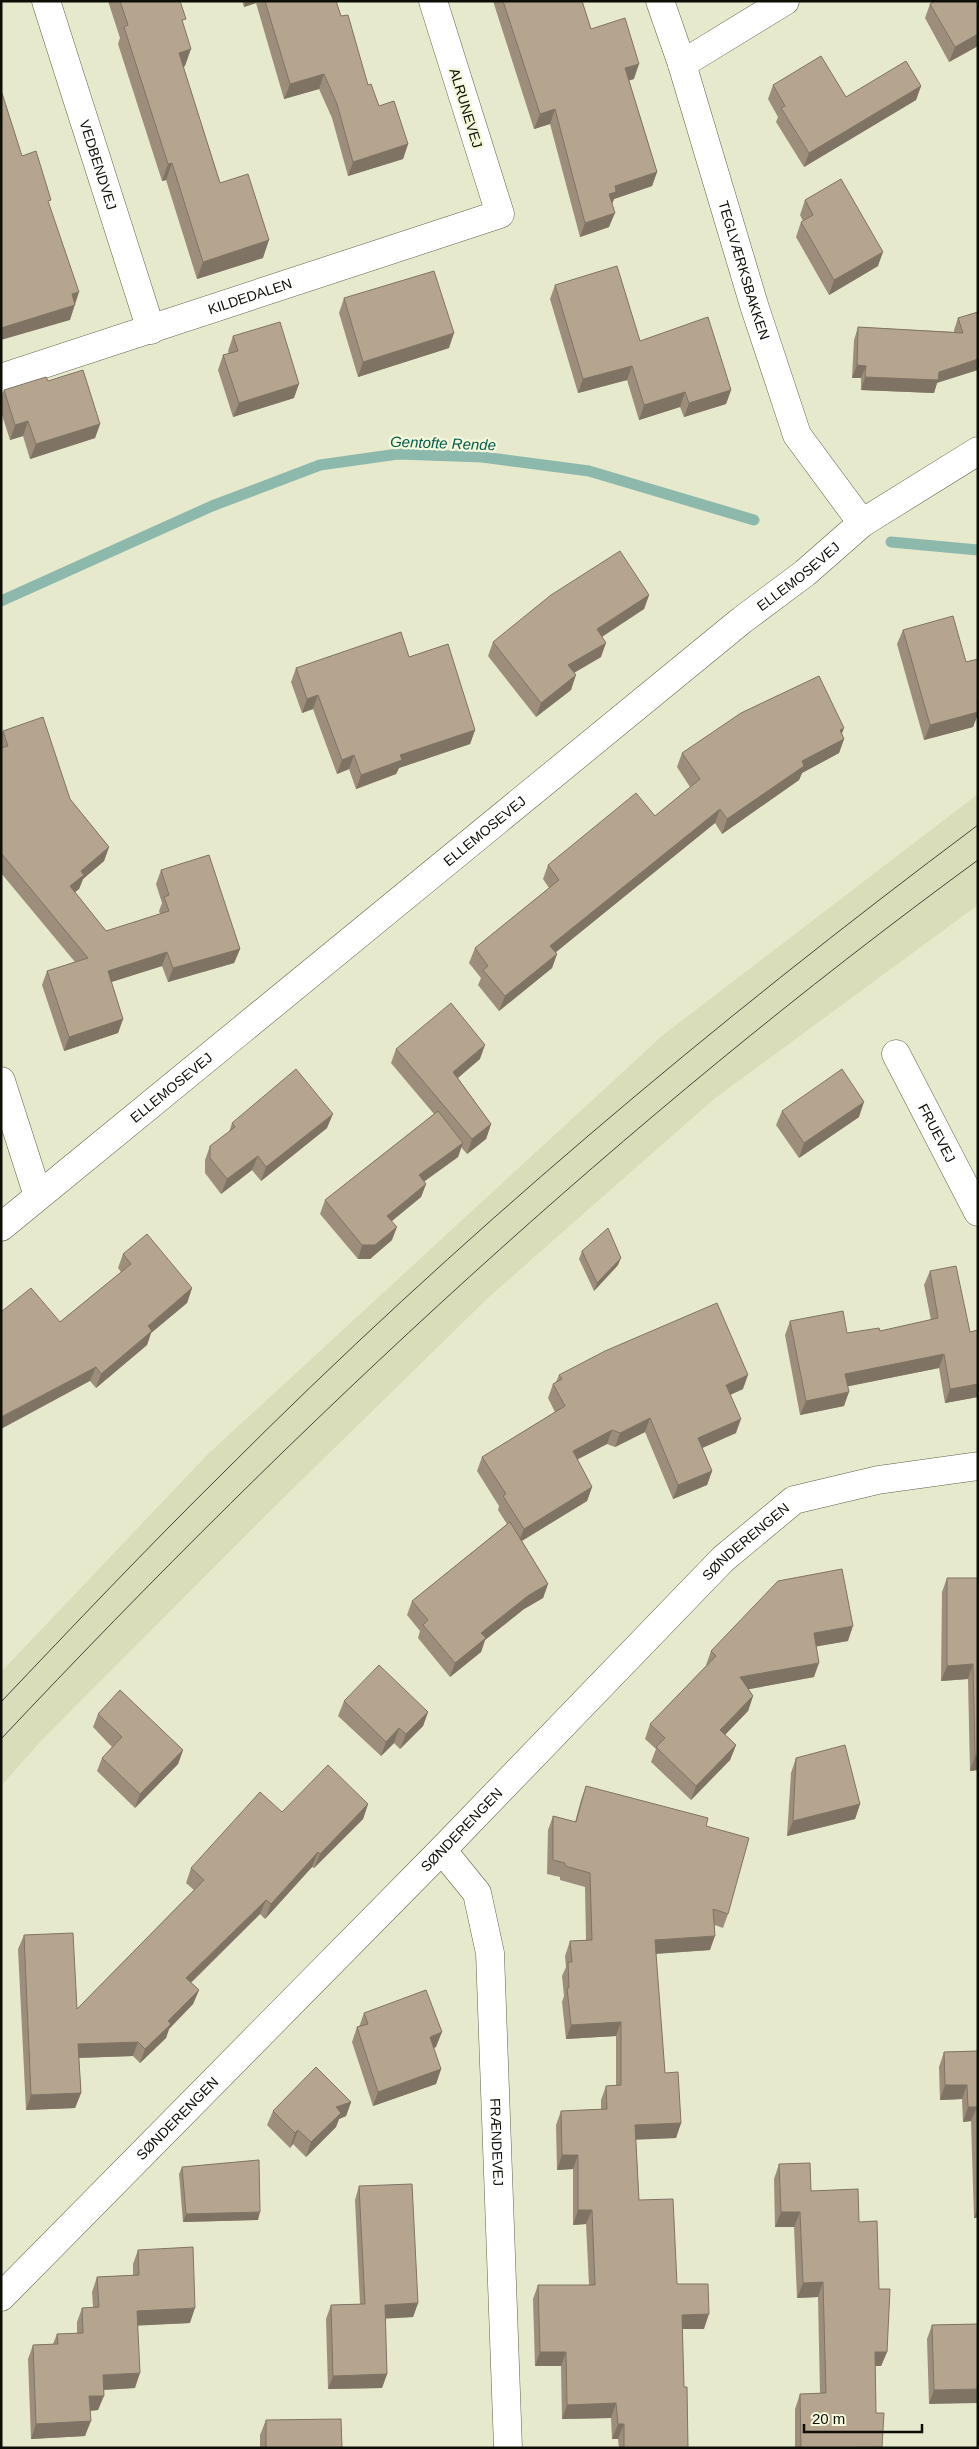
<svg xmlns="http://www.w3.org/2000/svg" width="979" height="2449" font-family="Arial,sans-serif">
<rect width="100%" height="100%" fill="#e7e9cd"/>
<path fill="#daddba" d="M978,794v111l-264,194 -224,197 -225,220 -224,225 -40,45v-114l206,-217 456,-420z"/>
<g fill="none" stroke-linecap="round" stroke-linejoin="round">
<g stroke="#8db9ad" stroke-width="11">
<path d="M891,542l87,8"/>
<path d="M1,601l211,-95 108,-41 78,-11 84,3 107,14 165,49"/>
</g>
<defs>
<g id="minor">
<path id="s1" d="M46,1l105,329"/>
<path id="s2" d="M660,1l22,63 72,241 43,130 65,88"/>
<path d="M682,64l103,-63"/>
<path id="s3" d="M1,378l499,-164 -67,-213"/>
<path id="s4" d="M896,1054l82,158"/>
<path d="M1,1081l37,115"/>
<path id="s5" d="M1,1227l741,-607 63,-47 57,-50 116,-72"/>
<path id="s6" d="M442,1850l35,43 13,60 18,495"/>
<path id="s7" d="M1,2297l441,-447 281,-291 71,-59 84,-20 100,-14"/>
</g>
</defs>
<use href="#minor" stroke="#5f6148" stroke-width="29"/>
<use href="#minor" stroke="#fff" stroke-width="28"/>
<g stroke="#444638" stroke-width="1">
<path d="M1,1702c73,-77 146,-154 221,-228 234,-235 490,-450 756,-649"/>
<path d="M1,1739c300,-319 623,-620 977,-879"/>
</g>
</g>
<g fill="#9c8e7a">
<path d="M108,1h72l3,24 2,41 -2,1 37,116 43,75 -66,21 -31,-99 -4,1 -44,-137 2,-6z"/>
<path d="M242,1h94l5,15 27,69 11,21 29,38 -5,15 -55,17 -16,-58 -13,-29 -35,10 -28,-96 -12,4z"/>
<path d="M493,1h89l9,28 43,50 -5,1 28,92 -5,14 -38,13 -2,5 -3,23 -29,10 -30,-113 -16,5z"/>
<path d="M978,1v45l-29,16 -24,-44 5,-14z"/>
<path d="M773,85l73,12 75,-11 -5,14 -112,67 -28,-45 2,-5 -10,-18z"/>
<path d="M805,200l73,66 -49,29 -33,-58 5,-15 2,-1 -3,-6z"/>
<path d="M555,285l85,56 91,49 -5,14 -42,13 -4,-10 -41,13 -12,-40 -49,13 -28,-94z"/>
<path d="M344,298l105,50 -91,29 -19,-64z"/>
<path d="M978,312l-41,71 -3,10 -73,-3v-12h-9l2,-38 4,-13 96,5v-2l4,-12z"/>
<path d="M233,336l61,62 -61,19 -15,-47 5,-15 6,-1 -1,-3z"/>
<path d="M48,381l52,43 -5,14 -65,21 -7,-23 -13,4 -9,-28v-14l3,-8z"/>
<path d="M649,595l-5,14 -42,28 -1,20 -27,16 -3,17 -35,27 -48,-61 5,-14z"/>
<path d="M903,630l63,32 12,-3v55l-5,13 -49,13 -27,-96z"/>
<path d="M409,657l66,73 -5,14 -71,24 -3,6 -40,15 -7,-20 -12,5 -24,-65 -11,4 -11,-31 5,-14z"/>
<path d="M3,731l67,68 39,48 -5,14 -21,18 -4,10 -4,3 31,39 54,-17 -1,-3 3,-8 -6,-19 5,-14 79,79 -6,14 -66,19 -6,-16 -51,16 12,37 -5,14 -54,18 -22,-66 5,-14 28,-9 -74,-89v-138z"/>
<path d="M842,734l2,5 -5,14 -37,20 -3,7 -77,54 -7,-11 -159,129 1,2 -5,14 -53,43 -21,-26 3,-7 -12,-15 6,-15 74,-60 -6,-9 5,-14 107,-49 35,-29 -13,-20 5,-14z"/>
<path d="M396,1049l84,10 -22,19 33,46 -5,15 -19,15 -6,-7 -3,10 -34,24 2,3 -5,13 -29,24v19l-22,19h-12l-38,-45 5,-14 109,-86 -43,-51z"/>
<path d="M782,1111l77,6 -60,41 -23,-33z"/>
<path d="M232,1123l95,5 -66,53 -9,-11 -31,24 -16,-21v-13l5,-14 19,-14z"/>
<path d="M582,1251l36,14 -24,26 -15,-32z"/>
<path d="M123,1254l69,34 -5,15 -36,30 -4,12 -51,43 -6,-7 -30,-59 61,-50 -3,-4z"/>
<path d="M930,1271l40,61 8,-2v67l-33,6 -6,-35 -91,18 -4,20 -44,9 -15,-80 5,-14 57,12 33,-2 51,-11 -7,-35z"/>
<path d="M559,1375l184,14 -13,6 6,38 -34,15 10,23 -5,14 -34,14 -28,-67 -30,15 -8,-3 -30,15 15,28 -5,14 -65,40 26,43 -5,14 -19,11 -39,31 -4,12 -31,25 -32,-39 2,-7 -13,-16 5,-14 95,-77 -9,-14 1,-4 -22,-35 5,-14 73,-45 -7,-14 5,-14 3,-2z"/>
<path d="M947,1578h31v192l-8,1 -2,-92 -27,2 1,-89z"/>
<path d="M848,1641l-32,5 -2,31 -66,12 5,7 -5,15 -23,24 11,10 -6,15 -39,40 -40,-38 5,-13 -11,-10 5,-15 56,-58v-1l5,-14z"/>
<path d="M344,1701l84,11 -5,14 -23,23 -6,-6 -13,13 -43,-40z"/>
<path d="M98,1714l85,36 -5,14 -43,44 -38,-37 5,-13 10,-11 -19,-20z"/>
<path d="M796,1758l64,46 -5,15 -68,17 4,-63z"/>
<path d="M586,1786l120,40 22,88 -5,14 -8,-3 -5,25 -54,4 9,119 16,50 -5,15 -40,1 3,61 38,84 27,45h-22l2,58 4,61h-69l-1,-9h-6l-1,-21 -49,1 -1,-53h-26l-2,-67 5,-14h51l-3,-61 -13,1v-56l-16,1 -1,-45 5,-14 40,-2v-9l5,-14 10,-1v-49l-50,3 -4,-37 2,-6 -2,-20 4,-9 -1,-11 5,-15 16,-1 -1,-53 -25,-7v-3l-13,-3 1,-44 5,-14 22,6 6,-22z"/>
<path d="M368,1804l-5,15 -49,49 -2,-1 -47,52 -5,-5 -69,69 8,7 -6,14 -24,25 -3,9 -26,25 -7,-7 -54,2 2,35 -6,15 -49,2 -8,-161 6,-14 53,74 117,-119 -8,-7 5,-15 91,-56z"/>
<path d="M364,2013l72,34 -3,1 8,21 -5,15 -63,22 -21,-64 5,-15h2z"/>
<path d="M978,2051v167h-4l-3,-97 -8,1 -1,-23 -22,1 -1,-33 5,-15z"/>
<path d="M351,2102l-5,14 -7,3 -3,8 -30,30 -13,-13 -3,4 -23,-23 6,-14z"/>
<path d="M779,2164l32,27 48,31 20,67 8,63 -6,14h-6l1,47 6,35h-87v-39l5,-15h20l-2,-97 -21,1 -3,-71h-19l-1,-48z"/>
<path d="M182,2167l76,53 -75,2 -4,-48z"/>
<path d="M359,2186l59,117 -5,14 -28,1 2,56 -5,14 -54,1 -2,-70 5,-14 29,-1 -5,-104z"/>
<path d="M138,2250l52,73 -52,2 -3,63 -31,2 -6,20 -8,1 -5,25 -54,3 -3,-80 5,-14 20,-1 4,-10 20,-1v-11l5,-14 11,-1 -1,-15 5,-15 36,-2v-11z"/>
<path d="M978,2324l-49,80 -2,-65 5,-14z"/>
<path d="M266,2420l76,28h-82v-13z"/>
</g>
<g fill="#7f7463">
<path d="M246,1h11l-1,2 -12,4z"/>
<path d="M978,34v12l-29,16 6,-15z"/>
<path d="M191,49l-6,17 -13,4 7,-17z"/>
<path d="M639,64l-5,15 -14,4 5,-15z"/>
<path d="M324,74l-5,15 -35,10 6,-15z"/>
<path d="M921,86l-5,14 -112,67 5,-14z"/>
<path d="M555,109l-5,15 -16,5 6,-15z"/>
<path d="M408,144l-5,15 -55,17 5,-14z"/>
<path d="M172,163l-6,17 -4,1 6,-17z"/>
<path d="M657,172l-5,14 -38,13 -3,7 -2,-12 6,-8z"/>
<path d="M615,213l-6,14 -29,10 5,-14z"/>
<path d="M269,240l-6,18 -66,21 6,-17z"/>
<path d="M883,252l-5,14 -49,29 5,-15z"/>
<path d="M79,292l-9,28 -69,20v-12l71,-34z"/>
<path d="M454,333l-5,15 -91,29 5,-15z"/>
<path d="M978,359v11l-41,13 -3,10 -73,-3 4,-13 74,-5z"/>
<path d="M857,365l9,1 -5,12h-9z"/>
<path d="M632,366l-5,14 -49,13 5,-14z"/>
<path d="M299,384l-5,14 -61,19 6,-14z"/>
<path d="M731,390l-5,14 -42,13 5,-14z"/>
<path d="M685,392l-5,15 -41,13 5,-15z"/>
<path d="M28,421l-5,15 -13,4 5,-15z"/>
<path d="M100,424l-5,14 -65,21 6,-15z"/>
<path d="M649,595l-5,14 -52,34 5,-14z"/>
<path d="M606,643l-5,14 -38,22 5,-14z"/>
<path d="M576,675l-5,15 -35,27 5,-14z"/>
<path d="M318,695l-5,14 -11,4 5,-14z"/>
<path d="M978,701v13l-5,13 -49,13 6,-15z"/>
<path d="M844,728l-5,14 5,-3 -5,14 -37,20 -3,7 -77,54 5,-15 75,-58 38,-31z"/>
<path d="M475,730l-5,14 -71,24 -3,6 -40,15 5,-14 39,-20z"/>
<path d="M354,755l-5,14 -12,5 5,-14z"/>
<path d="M720,809l-5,14 -170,138 5,-15z"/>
<path d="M109,847l-5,14 -21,18 -4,10 -14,11 5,-14 11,-15z"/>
<path d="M240,949l-6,14 -66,19 5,-14z"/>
<path d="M167,952l-5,14 -60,19 6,-14z"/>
<path d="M557,954l-5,14 -53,43 6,-15z"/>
<path d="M123,1019l-5,14 -54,18 5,-14z"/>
<path d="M485,1045l-5,14 -32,27 5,-14z"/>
<path d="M864,1102l-5,15 -60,41 5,-15z"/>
<path d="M333,1114l-6,14 -66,53 5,-14z"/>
<path d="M491,1124l-5,15 -19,15 5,-15z"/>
<path d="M463,1143l-5,14 -44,32 5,-14z"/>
<path d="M258,1156l-6,14 -31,24 6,-15z"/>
<path d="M426,1184l-5,13 -39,32 5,-13z"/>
<path d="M397,1227l-5,13 -22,19h-12l4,-14z"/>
<path d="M621,1258l-3,7 -24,26 3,-8z"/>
<path d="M192,1288l-5,15 -36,30 -4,12 -51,43 5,-14 47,-48z"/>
<path d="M944,1354l-5,14 -99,20 5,-14z"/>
<path d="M96,1367l-6,14 -89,48v-12z"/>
<path d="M748,1375l-5,14 -22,10 5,-14z"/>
<path d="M978,1384v13l-33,6 5,-14z"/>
<path d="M849,1392l-5,14 -44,9 6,-14z"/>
<path d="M650,1418l-5,14 -30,15 5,-14z"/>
<path d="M741,1419l-5,14 -43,19 5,-14z"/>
<path d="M612,1430l-5,14 -40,21 6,-14z"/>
<path d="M712,1471l-5,14 -34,14 5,-14z"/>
<path d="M592,1487l-5,14 -69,42 6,-14z"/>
<path d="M548,1584l-5,14 -19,11 -39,31 -4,12 -31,25 5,-14 26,-30 48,-38z"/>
<path d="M853,1626l-5,15 -40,7 6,-15z"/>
<path d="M819,1663l-5,14 -80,15 6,-15z"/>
<path d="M973,1664l-5,15 -27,2 6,-15z"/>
<path d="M753,1696l-5,15 -33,34 5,-15z"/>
<path d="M428,1712l-5,14 -23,23 6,-15z"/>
<path d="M399,1728l-5,15 -13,13 5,-14z"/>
<path d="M736,1745l-6,15 -39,40 5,-14z"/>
<path d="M183,1750l-5,14 -43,44 5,-14z"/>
<path d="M975,1756h3v14l-8,1z"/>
<path d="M368,1804l-5,15 -49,49 6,-14z"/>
<path d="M860,1804l-5,15 -68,17 6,-15z"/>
<path d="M318,1852l-6,15 -47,52 6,-15z"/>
<path d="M266,1900l-6,14 -79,78 5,-14z"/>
<path d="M715,1936l-5,14 -60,4 5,-14z"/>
<path d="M199,1990l-6,14 -24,25 -3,9 -26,25 5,-14 23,-28z"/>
<path d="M621,2022l-5,14 -50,3 5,-14z"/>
<path d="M442,2032l-6,15 -12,5 6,-15z"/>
<path d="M138,2042l-5,14 -60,2 5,-14z"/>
<path d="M441,2069l-5,15 -63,22 5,-14z"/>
<path d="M945,2085h22l-5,14 -22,1z"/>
<path d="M81,2093l-6,15 -49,2 5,-15z"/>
<path d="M351,2102l-5,14 -7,3 -3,8 -30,30 5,-15 25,-35z"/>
<path d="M968,2107h9l-6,14 -8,1z"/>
<path d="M681,2123l-5,15 -46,2 5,-15z"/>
<path d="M298,2130l-5,14 -3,4 5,-15z"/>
<path d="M562,2155h16l-5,14 -16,1z"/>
<path d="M978,2207v11h-4z"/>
<path d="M578,2210h14l-6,14 -13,1z"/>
<path d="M260,2212l-2,8 -75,2 3,-8z"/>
<path d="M781,2212h19l-6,15h-19z"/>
<path d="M823,2282l-5,15 -21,1 6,-15z"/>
<path d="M418,2303l-5,14 -33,2 5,-14z"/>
<path d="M195,2308l-5,15 -59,3 6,-15z"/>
<path d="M709,2314l-5,15h-27l5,-14z"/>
<path d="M540,2352h26l-5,14h-26z"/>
<path d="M875,2352h12l-6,14h-12z"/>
<path d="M140,2373l-5,15 -37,2 5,-15z"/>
<path d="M387,2374l-5,14 -54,1 5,-13z"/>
<path d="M978,2389v14l-49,1 5,-14z"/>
<path d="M89,2396h15l-6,14 -14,1z"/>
<path d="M616,2403l-5,15 -49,1 5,-14z"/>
<path d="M91,2421l-6,15 -54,3 5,-15z"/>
<path d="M618,2424h6l-6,15h-6z"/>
</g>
<g fill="#b5a58e" stroke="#7f7463">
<path d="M120,1h60l6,18 -4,1 9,29 -12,4 41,130 28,-9 21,66 -66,22 -31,-99 -4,1 -44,-137 4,-2z"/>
<path d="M265,1h71l5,15 7,-1 20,70 3,-1 8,22 15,-5 14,43 -55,18 -16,-58 -13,-30 -34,10z"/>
<path d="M503,1h79l9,28 34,-11 14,46 -14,4 32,104 -42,14 1,6 -7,2 6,19 -30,10 -30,-114 -15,5z"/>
<path d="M935,1h43v33l-23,13 -25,-43z"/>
<path d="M821,56l25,41 60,-36 15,25 -112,67 -28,-45 4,-2 -12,-21z"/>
<path d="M1,90l21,66 14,-5 15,49 -3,1 31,91 -7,2 3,11 -74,23z"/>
<path d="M841,179l42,73 -49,28 -33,-58 12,-7 -8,-15z"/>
<path d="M617,266l23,75 68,-24 23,73 -42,13 -4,-11 -41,13 -12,-39 -49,13 -28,-94z"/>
<path d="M434,271l20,62 -91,29 -19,-64z"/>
<path d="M978,312v47l-39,13 -1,8 -73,-3 1,-11 -9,-1 1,-38 105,6 -5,-15z"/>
<path d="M280,322l19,62 -60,19 -16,-48 15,-4 -5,-15z"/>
<path d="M83,370l17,54 -64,20 -8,-23 -13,4 -11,-35 42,-13 2,4z"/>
<path d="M620,551l29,44 -52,34 9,14 -38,22 8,10 -35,28 -48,-61 58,-47z"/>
<path d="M953,616l13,46 12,-3v42h-1l1,11 -48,13 -27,-95z"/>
<path d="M401,632l8,25 39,-13 27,86 -75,25 2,5 -41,15 -7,-20 -12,5 -24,-65 -11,4 -11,-31z"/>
<path d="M819,676l25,52 -4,2 4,9 -42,22 2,5 -77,53 -7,-10 -170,137 7,8 -52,42 -22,-26 5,-4 -13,-18 84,-68 -11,-15 88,-72 19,23 45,-37 -18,-26 59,-40z"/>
<path d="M43,717l27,82 39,48 -28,24 3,4 -14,11 36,45 63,-20 -5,-14 5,-2 -8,-25 48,-15 31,94 -67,19 -6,-16 -59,19 15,48 -54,18 -22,-66 41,-13 -87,-105v-105l7,-2 -5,-15z"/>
<path d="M451,1003l34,42 -32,27 38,52 -19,15 -76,-90z"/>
<path d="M296,1069l37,45 -67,53 -8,-11 -31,23 -17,-21v-12l25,-19 -3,-4z"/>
<path d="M842,1069l22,33 -60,41 -22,-32z"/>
<path d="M438,1111l25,32 -44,32 7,9 -39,32 10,11 -22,18h-13l-37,-45z"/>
<path d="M608,1228l13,30 -24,25 -15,-32z"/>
<path d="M147,1234l45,54 -44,38 4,5 -51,43 -5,-7 -95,50v-105l30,-24 29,34 71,-58 -8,-10z"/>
<path d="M956,1266l14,66 8,-2v54l-28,5 -6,-35 -99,20 4,18 -43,9 -16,-80 53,-10 4,22 32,-5 1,3 58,-13 -8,-47z"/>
<path d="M717,1303l31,72 -22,10 15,34 -43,19 14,33 -34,14 -28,-67 -30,15 -8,-3 -39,21 19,36 -68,42 -21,-33 3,-2 -24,-37 83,-51 -12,-22 9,-5 -3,-4 46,-24z"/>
<path d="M510,1522l38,62 -19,11 -48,38 5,5 -31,25 -32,-38 5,-5 -16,-19z"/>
<path d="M842,1569l11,57 -39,7 5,30 -79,14 13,19 -33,34 16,15 -40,41 -40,-39 9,-9 -15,-14 66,-68 -5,-5 67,-70z"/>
<path d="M947,1578h31v178h-3l-2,-92 -26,2z"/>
<path d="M379,1665l49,47 -22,22 -7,-6 -13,14 -42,-41z"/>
<path d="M120,1690l63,60 -43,44 -38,-36 20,-21 -24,-23z"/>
<path d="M845,1745l15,59 -67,17 3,-63z"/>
<path d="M328,1765l40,39 -48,50 -2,-2 -47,52 -5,-4 -80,78 13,12 -31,31 3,3 -26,25 -7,-7 -60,2 3,49 -50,2 -7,-160 49,-2 4,76 127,-129 -13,-12 69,-76 22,20z"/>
<path d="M586,1786l122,32 -2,8 43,12 -21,76 -15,-5 2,27 -60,4 10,133 13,-1 3,51 -46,2 4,75 34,-1 4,85h31l1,30 -27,1 2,72h3l1,61h-64v-24h-6l-2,-21 -49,2 -1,-53h-26l-2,-67h57l-3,-75h-14v-55h-16l-1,-44 46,-2 -1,-23 15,-1v-63l-50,3 -4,-37h2l-1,-26h4l-2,-21 22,-1 -2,-67 -25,-7v-3l-12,-3v-44l23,6z"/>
<path d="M426,1990l16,42 -12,5 11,32 -63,23 -21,-65 11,-3 -4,-11z"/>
<path d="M978,2051v93l-1,-37h-9l-1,-22h-22l-1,-33z"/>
<path d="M316,2067l35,35 -15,5 5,6 -30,29 -13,-12 -3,3 -22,-22z"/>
<path d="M259,2160l1,52 -74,2 -4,-47z"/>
<path d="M810,2163l1,28 47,-2 1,33 18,-1 2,68h11l-3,63h-12l1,61h8l-2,34 -81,1 -1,-54 26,-1 -3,-111 -20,1 -3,-71h-19l-2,-48z"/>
<path d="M412,2184l6,119 -33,2 2,69 -54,2 -2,-71 34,-1 -6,-118z"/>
<path d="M193,2247l2,61 -58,3 3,62 -37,2 1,21h-15l2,25 -55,3 -3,-79 25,-1 -1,-10 26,-1 -1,-25 17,-1 -2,-30 42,-2 -1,-25z"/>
<path d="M978,2324v65l-44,1 -2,-65z"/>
<path d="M341,2419l1,29h-76v-28z"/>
</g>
<g text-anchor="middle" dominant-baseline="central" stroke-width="4.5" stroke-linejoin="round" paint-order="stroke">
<g font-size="14" fill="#0d0e05" stroke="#f4f7da">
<text transform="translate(466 108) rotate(73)">ALRUNEVEJ</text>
<text stroke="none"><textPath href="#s1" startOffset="172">VEDBENDVEJ</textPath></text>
<text stroke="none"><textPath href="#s2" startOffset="282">TEGLVÆRKSBAKKEN</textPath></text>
<text stroke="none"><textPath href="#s3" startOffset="262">KILDEDALEN</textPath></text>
<text stroke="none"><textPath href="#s5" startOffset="1029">ELLEMOSEVEJ</textPath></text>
<text stroke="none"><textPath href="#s5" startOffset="625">ELLEMOSEVEJ</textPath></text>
<text stroke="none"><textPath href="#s5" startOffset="220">ELLEMOSEVEJ</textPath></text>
<text stroke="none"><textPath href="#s4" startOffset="89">FRUEVEJ</textPath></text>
<text stroke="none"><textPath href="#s7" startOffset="1061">SØNDERENGEN</textPath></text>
<text stroke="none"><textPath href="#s7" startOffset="656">SØNDERENGEN</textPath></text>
<text stroke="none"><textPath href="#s7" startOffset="251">SØNDERENGEN</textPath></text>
<text stroke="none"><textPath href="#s6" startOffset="306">FRÆNDEVEJ</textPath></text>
</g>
<g font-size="15" font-style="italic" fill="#005c4d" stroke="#f4f7da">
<text transform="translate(443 443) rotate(2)">Gentofte Rende</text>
</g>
</g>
<rect width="979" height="2449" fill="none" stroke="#0d0e05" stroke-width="5"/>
<path d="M804 2424v8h118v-8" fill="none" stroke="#0d0e05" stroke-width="2.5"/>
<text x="812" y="2424" font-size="15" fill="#0d0e05" stroke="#f4f7da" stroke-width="4" paint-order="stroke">20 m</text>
</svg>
